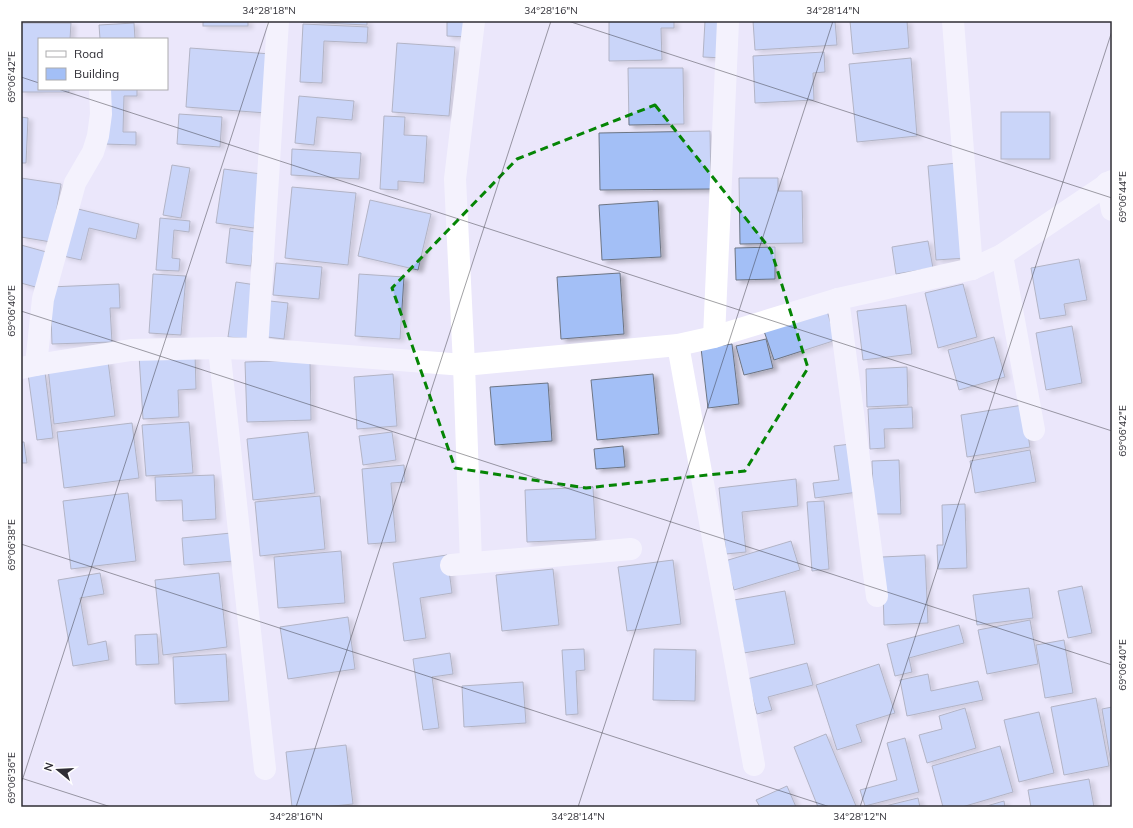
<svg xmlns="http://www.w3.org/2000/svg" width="1133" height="828" font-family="Mulish,sans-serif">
<defs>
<filter id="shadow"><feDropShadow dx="4.5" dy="2.5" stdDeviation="2" flood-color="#0004"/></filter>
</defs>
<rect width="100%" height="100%" fill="#ebe7fb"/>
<g fill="#a3bff6" stroke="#6d7584" filter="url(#shadow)">
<rect x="203" y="21" width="45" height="5"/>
<path d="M301,21h66v4l-66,-3z"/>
<path d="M447,21h22l-1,16 -21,-1z"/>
<path d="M609,21h65v7h-13l1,32 -53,1z"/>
<path d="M705,21h21l-3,37 -20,-1z"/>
<path d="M753,21h82l2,24 -82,5z"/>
<path d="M850,21h57l2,27 -56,6z"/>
<path d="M21,23h50l-1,16h-31v50h30v3h-48z"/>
<path d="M134,23l1,16h-35l-1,-14z"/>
<path d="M303,24l65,3 -1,16 -43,-2 -2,42 -22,-1z"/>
<path d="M397,43l58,4 -6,69 -57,-4z"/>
<path d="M190,48l81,6 -5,59 -80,-6z"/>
<path d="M824,52l1,20 -12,1 1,27 -59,3 -2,-47z"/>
<path d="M911,58l6,78 -60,6 -8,-78z"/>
<path d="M628,68h55l1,56 -55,1z"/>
<path d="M105,89h32v7h-13l-1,36h13v13l-32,-1z"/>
<path d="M299,96l55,5 -2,19 -35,-3 -3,28 -19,-2z"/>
<rect x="1001" y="112" width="49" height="47"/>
<path d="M179,114l43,3 -2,30 -43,-3z"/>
<path d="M384,116l21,1 -1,18 23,1 -3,47 -26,-2v9l-18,-1z"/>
<path d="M21,117l7,1 -2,45h-5z"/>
<path d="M710,131l1,58 -111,1 -1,-57z"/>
<path d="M292,149l69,4 -2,26 -68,-4z"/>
<path d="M957,163l9,95 -30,2 -8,-94z"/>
<path d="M172,165l18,3 -9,50 -18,-3z"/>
<path d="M224,169l37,5 -7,54 -38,-5z"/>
<path d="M21,178l40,6 -10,58 -30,-5z"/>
<path d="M739,178h39v13h24l1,52 -63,1z"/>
<path d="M292,187l64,6 -8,72 -63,-7z"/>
<path d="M370,200l61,14 -13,56 -60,-14z"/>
<path d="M658,201l3,56 -59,3 -3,-55z"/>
<path d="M74,208l65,16 -3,15 -47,-11 -8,32 -18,-4z"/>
<path d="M160,218l30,3 -1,11 -15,-2 -2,28 8,1 -1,12 -23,-1z"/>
<path d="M230,228l25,4 -4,34 -25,-3z"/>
<path d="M928,241l5,27 -37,6 -4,-27z"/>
<path d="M21,245l29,8 -11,35 -18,-5z"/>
<path d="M775,247v32l-39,1 -1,-32z"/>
<path d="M1079,259l8,41 -23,4 2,11 -26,4 -9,-51z"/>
<path d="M276,263l46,4 -3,32 -46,-4z"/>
<path d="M620,273l4,61 -63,5 -4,-62z"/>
<path d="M153,274l33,2 -5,59 -32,-2z"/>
<path d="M359,274l45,3 -4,62 -45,-3z"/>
<path d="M236,282l20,3 -8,54 -20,-2z"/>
<path d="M119,284l1,24h-10l2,34 -60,2 -2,-57z"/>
<path d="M963,284l14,53 -39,11 -13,-55z"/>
<path d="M270,301l18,2 -4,36 -17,-2z"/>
<path d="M906,305l6,49 -49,6 -6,-49z"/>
<path d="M827,311l9,29 -62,20 -10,-29z"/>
<path d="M1072,326l10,57 -36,7 -10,-57z"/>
<path d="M994,337l11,40 -46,13 -11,-40z"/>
<path d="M766,339l7,29 -29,7 -8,-29z"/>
<path d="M732,344l7,60 -31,4 -7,-60z"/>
<path d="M195,352l1,37 -18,1 1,27 -36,2 -4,-64z"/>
<path d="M310,360l1,60 -64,2 -2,-60z"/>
<path d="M108,361l7,55 -61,8 -6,-56z"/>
<path d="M907,367l1,38 -41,2 -1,-38z"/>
<path d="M45,372l8,66 -16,2 -9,-66z"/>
<path d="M393,374l4,52 -40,3 -3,-52z"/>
<path d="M653,374l6,60 -62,6 -6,-60z"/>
<path d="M548,383l4,58 -57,4 -5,-58z"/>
<path d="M1023,405l7,42 -63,10 -6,-42z"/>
<path d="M912,407l1,21 -29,1 1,19 -15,1 -2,-40z"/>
<path d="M189,422l4,51 -47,3 -4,-51z"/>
<path d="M132,423l7,55 -75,10 -7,-56z"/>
<path d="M308,432l7,61 -62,7 -6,-61z"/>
<path d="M392,432l4,28 -33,5 -4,-29z"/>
<path d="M21,442h3l3,21h-6z"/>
<path d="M851,444l7,48 -43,6 -2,-15 26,-3 -5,-34z"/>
<path d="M623,446l2,21 -29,2 -2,-20z"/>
<path d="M1030,450l6,32 -61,11 -5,-32z"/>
<path d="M899,460l2,54h-27l-2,-53z"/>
<path d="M404,465l1,17 -14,1 5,59 -28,2 -6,-75z"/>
<path d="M214,475l2,44 -33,2 -1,-21 -26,1 -1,-24z"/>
<path d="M796,479l2,27 -56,6 4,40 -20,2 -7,-66z"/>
<path d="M593,487l3,52 -69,3 -2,-52z"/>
<path d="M128,493l8,68 -65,8 -8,-68z"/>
<path d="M320,496l5,53 -65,7 -5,-54z"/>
<path d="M824,501l5,68 -17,2 -5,-69z"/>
<path d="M965,504l2,64 -29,1 -1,-24h6l-1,-40z"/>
<path d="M231,533l3,28 -50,4 -2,-27z"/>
<path d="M791,541l9,29 -66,20 -9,-29z"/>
<path d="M341,551l4,52 -67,5 -4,-51z"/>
<path d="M447,555l5,38 -32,5 6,40 -22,3 -11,-78z"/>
<path d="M925,555l3,68 -44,2 -2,-68z"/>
<path d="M673,560l8,64 -54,7 -9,-64z"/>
<path d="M553,569l6,56 -57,6 -6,-56z"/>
<path d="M100,573l4,21 -24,4 8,47 18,-4 3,19 -36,6 -15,-86z"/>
<path d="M219,573l8,74 -64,8 -8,-75z"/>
<path d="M1082,586l10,47 -24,5 -10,-47z"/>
<path d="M1029,588l4,30 -56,7 -4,-30z"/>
<path d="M785,591l10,53 -51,9 -10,-53z"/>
<path d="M348,617l7,52 -67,10 -8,-52z"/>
<path d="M1030,620l8,44 -51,10 -9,-44z"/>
<path d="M959,625l5,18 -55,15 3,14 -17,4 -8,-32z"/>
<path d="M157,634l2,30 -23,1 -1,-30z"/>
<path d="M1064,640l9,53 -28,5 -9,-53z"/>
<path d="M584,649l1,21 -9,1 2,43 -12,1 -4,-65z"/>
<path d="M654,649l42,1 -1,51 -42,-1z"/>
<path d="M450,653l3,21 -21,3 7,51 -16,2 -10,-71z"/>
<path d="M226,654l3,47 -54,3 -2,-47z"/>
<path d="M807,663l6,22 -45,12 4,13 -15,4 -10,-35z"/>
<path d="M879,664l16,49 -39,12 6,17 -25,8 -21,-65z"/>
<path d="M928,674l3,17 47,-10 5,19 -76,16 -7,-36z"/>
<path d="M523,682l3,41 -62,4 -2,-41z"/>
<path d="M1096,698l13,68 -45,9 -13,-68z"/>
<path d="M1112,707v62l-10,-60z"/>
<path d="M965,708l11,40 -49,15 -8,-28 23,-6 -3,-13z"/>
<path d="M1039,712l15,61 -35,9 -15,-62z"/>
<path d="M826,734l30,72 -3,1h-35l-24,-60z"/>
<path d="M905,738l14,54 -54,14 -5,-16 37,-10 -10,-37z"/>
<path d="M346,745l7,59 -29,3h-32l-6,-55z"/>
<path d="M1000,746l13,46 -51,15h-19l-11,-41z"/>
<path d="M1089,779l5,28h-63l-3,-17z"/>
<path d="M787,786l9,21h-36l-4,-7z"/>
<path d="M918,798l2,9h-39z"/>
<path d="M1004,801l1,6h-22z"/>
</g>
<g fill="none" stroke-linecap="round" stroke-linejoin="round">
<g stroke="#fff" stroke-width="22">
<path d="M953,21l19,248"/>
<path d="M1107,183l5,27"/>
<path d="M1002,255l32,175"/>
<path d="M838,299l39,297"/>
<path d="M714,337l14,-316"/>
<path d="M678,345l76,420"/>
<path d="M219,348l46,421"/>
<path d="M257,349l21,-328"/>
<path d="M36,365l7,-66 32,-116 18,-31 5,-16 3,-22 -1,-25"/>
<path d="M21,368l15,-3 95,-15 88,-2 38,1 207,16 214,-20 36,-8 124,-38 134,-30 30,-14 110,-74"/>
<path d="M471,563l-7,-198 -9,-186 19,-158"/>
<path d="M451,565l180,-16"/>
</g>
</g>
<path d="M0 0H1133V828H0ZM655,105l116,145 37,118 -63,103 -159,17 -131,-20 -63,-180 125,-129z" fill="#ebe7fb" fill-opacity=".55" fill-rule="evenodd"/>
<path fill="none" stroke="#058505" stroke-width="3" stroke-dasharray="8 5" stroke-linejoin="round" d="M655,105l116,145 37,118 -63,103 -159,17 -131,-20 -63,-180 125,-129z"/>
<path fill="none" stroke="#2f2e35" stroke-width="1" stroke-opacity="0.45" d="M568,21l544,177M21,77l18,6M58,89l1054,342M21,311l1091,354M21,544l809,263M21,778l90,29M21,784l248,-763M296,807l255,-786M578,807l255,-786M860,807l252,-776"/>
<rect width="1133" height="828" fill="none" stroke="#ffffff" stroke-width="44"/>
<rect x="38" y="38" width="130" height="52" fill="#ffffff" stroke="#acabae"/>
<rect x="46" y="51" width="20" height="6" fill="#ffffff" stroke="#acabae"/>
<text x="74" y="58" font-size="12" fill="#2f2e35">Road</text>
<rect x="46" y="68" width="20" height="12" fill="#a3bff6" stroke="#acabae"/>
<text x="74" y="78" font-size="12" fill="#2f2e35">Building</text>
<g transform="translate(58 770) rotate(288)" stroke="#ffffff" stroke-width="3" paint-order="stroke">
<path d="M0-3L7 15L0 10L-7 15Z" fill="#2f2e35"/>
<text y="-6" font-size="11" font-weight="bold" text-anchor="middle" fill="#2f2e35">N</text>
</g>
<rect x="22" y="22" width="1089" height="784" fill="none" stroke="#2f2e35" stroke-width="1.5"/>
<g font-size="10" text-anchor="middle" fill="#2f2e35">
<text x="269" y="14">34°28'18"N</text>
<text x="551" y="14">34°28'16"N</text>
<text x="833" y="14">34°28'14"N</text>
<text transform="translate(11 77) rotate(-90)" y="4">69°06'42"E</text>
<text transform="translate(1122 197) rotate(-90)" y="4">69°06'44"E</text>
<text transform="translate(11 311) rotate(-90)" y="4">69°06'40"E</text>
<text transform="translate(1122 431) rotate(-90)" y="4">69°06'42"E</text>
<text transform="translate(11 545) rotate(-90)" y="4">69°06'38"E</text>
<text transform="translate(1122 665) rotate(-90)" y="4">69°06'40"E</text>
<text transform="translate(11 778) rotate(-90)" y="4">69°06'36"E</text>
<text x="296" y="820">34°28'16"N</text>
<text x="578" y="820">34°28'14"N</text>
<text x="860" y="820">34°28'12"N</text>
</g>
</svg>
